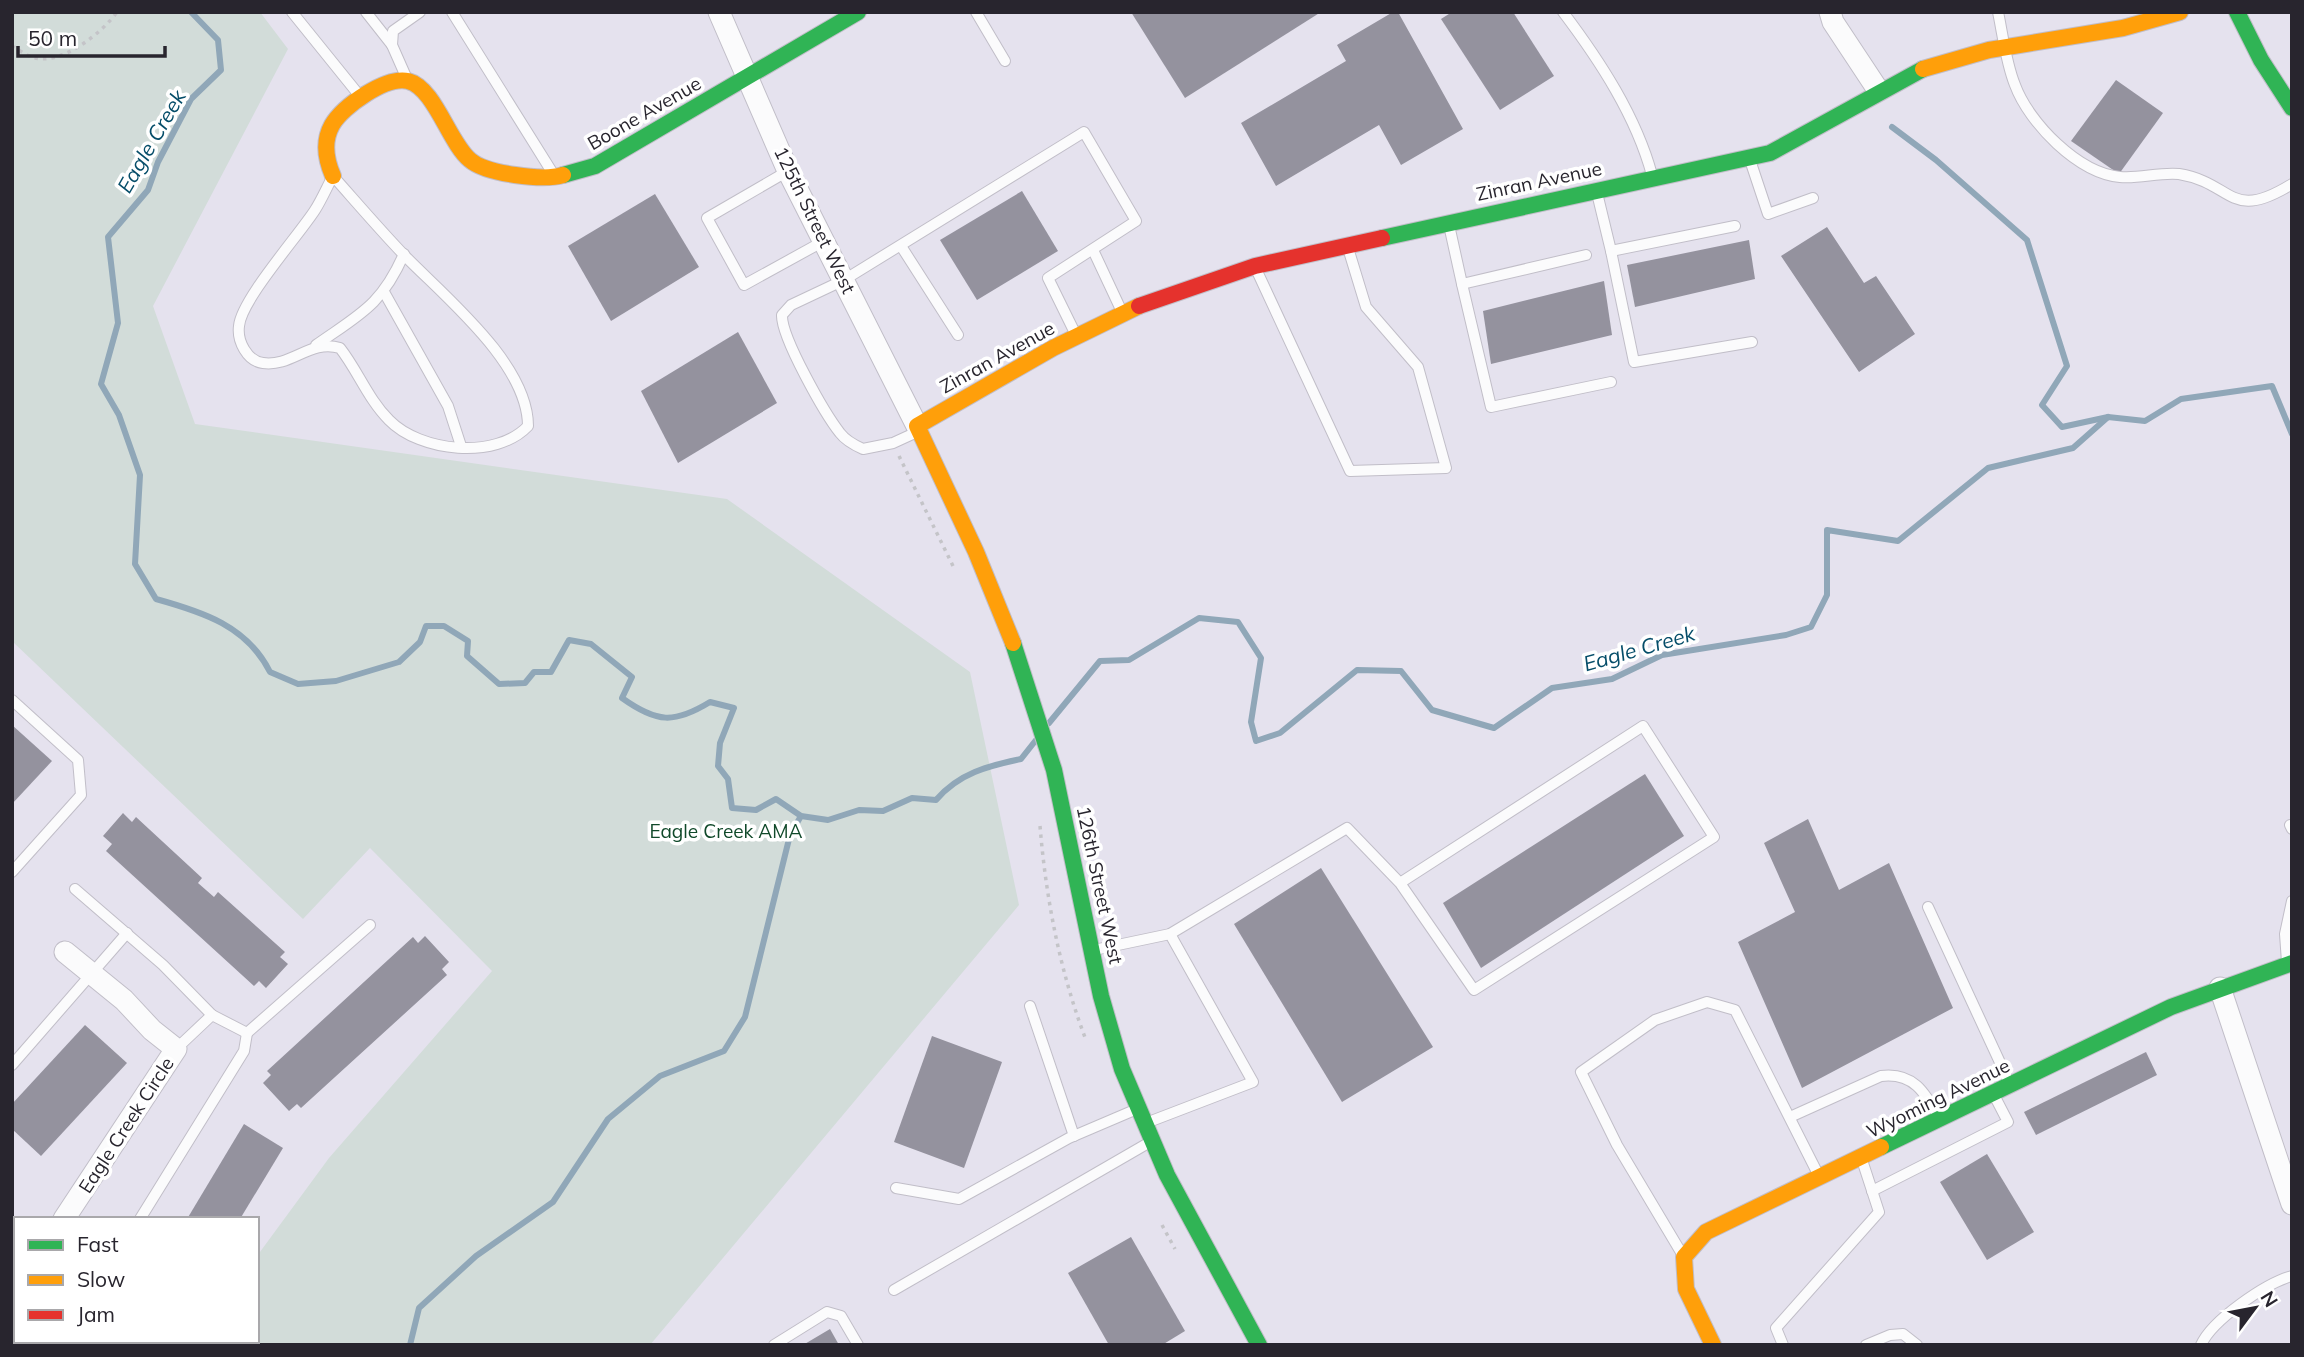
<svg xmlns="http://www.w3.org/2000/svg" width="2304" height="1357" font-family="Mulish,sans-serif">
<rect width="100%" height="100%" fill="#e5e2ee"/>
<path fill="#d2dcd9" d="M12,12h248l28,37 -135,257 42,118 532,75 243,173 49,233 -369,440h-458l3,-4h62v-85l72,-98 163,-187 -122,-123 -67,71 -291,-278z"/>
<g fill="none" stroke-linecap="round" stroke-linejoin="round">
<g stroke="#90a7b8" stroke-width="6">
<path d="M191,12l27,28 3,30 -30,29 -33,63 -10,28 -40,47 10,86 -17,61 18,31 21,60 -5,89 21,35c47,13 91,27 114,73l28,12 38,-3 63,-19 21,-20 6,-16h18l24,15 -1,15 32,28 26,-1 9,-11h17l18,-32 22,4 41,33 -10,21c35,25 52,26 88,4l24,6 -14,35 -2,23 10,13 4,29 24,2 20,-11 25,17 27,4 31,-10 24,1 29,-13 24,2c23,-27 52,-34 85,-41l15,-19"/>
<path d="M1892,127l44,33 91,80 40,126 -25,39 20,22 46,-10 37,4 36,-22 91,-13 20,48"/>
<path d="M1049,723l51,-62 29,-1 70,-42 39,4 23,36 -10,64 5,19 24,-8 77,-63 44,1 31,39 62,18 58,-40 60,-9 50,-24 124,-20 25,-8 16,-32v-65l71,11 90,-73 85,-20 35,-31"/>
<path d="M410,1345l9,-37 57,-52 77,-54 55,-83 52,-43 64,-25 21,-34 45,-182 11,-19"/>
</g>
</g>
<g fill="#94929e">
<path d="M1131,12h190l-136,86z"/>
<path d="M1393,12h5l65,117 -62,36 -22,-40 -103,61 -35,-63 105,-62 -9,-16z"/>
<path d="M1452,12h61l41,64 -54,34 -59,-91z"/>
<path d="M2116,80l47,33 -44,61 -48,-33z"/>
<path d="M1022,191l36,60 -81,49 -37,-60z"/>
<path d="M655,194l44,73 -88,54 -43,-75z"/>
<path d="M1827,227l37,56 12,-7 39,58 -56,38 -78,-116z"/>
<path d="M1749,240l6,39 -120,28 -8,-42z"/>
<path d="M1604,281l8,54 -121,29 -8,-53z"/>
<path d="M738,332l39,71 -99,60 -37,-72z"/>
<path d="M12,725l40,36 -40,43z"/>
<path d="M1645,774l39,62 -203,132 -38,-65z"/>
<path d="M123,813l9,9 4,-5 66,61 -4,5 16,14 4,-5 67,60 -5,5 8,7 -22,24 -7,-7 -5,5 -148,-135 6,-7 -9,-8z"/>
<path d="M1808,819l31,71 50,-27 64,145 -151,80 -64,-146 57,-30 -31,-69z"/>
<path d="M1321,868l112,179 -91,55 -108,-178z"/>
<path d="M425,936l24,26 -7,7 5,6 -146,133 -4,-4 -8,7 -26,-28 8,-8 -4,-4 146,-134 5,6z"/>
<path d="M85,1025l42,38 -86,93 -29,-27v-25z"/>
<path d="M932,1036l70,26 -38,106 -70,-26z"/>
<path d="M2146,1052l11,23 -121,60 -12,-23z"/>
<path d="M244,1124l39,24 -43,71h-53z"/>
<path d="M1987,1154l47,78 -47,28 -47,-78z"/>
<path d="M1131,1237l54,94 -23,14h-53l-41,-72z"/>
<path d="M830,1329l9,16h-36z"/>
<path d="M113,1341h53l-2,4h-54z"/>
</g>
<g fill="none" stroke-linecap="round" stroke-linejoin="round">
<defs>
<g id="lane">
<path d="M292,12l67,83"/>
<path d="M366,12l26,33"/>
<path d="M452,12l100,160"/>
<path d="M976,12l29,49"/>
<path d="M1563,12c37,49 73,104 89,163"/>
<path d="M1998,12c5,24 8,51 17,73 14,38 63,88 105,92 19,2 39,-5 59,-3 55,9 50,49 113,10"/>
<path d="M407,79l-15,-34 1,-14 27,-19"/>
<path d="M1750,160l18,54 45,-16"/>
<path d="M788,171l-81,47 37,67 80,-44"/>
<path d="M333,176c24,27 47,54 72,80 40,41 123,108 123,170 -32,34 -108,26 -139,-6 -21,-21 -31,-49 -49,-72 -30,-9 -48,19 -77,15 -16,-2 -26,-22 -24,-37 2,-26 60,-91 76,-116 7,-11 12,-23 18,-34z"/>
<path d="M1597,193l14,58 124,-25"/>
<path d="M1449,225l13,59 124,-29"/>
<path d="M901,246l57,89"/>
<path d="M1093,250l30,64"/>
<path d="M1611,251l23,111 118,-20"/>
<path d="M1256,269l94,202 96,-3 -28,-101 -52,-60 -18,-59"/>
<path d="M1462,284l29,123 120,-25"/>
<path d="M384,292l64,114 13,40"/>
<path d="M316,345c44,-31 65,-39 88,-91"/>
<path d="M917,432l-24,11 -30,6c-9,-4 -17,-8 -23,-16 -15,-19 -59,-96 -58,-118l9,-10 53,-25 240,-148 52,89 -88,57 28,57"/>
<path d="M12,700l66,60 3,35 -69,77"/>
<path d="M2290,825l2,4"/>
<path d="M75,889l88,76 49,50"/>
<path d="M1928,907l81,175"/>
<path d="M1094,950l76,-16 177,-106 53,55 243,-157 71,111 -240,153 -74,-107"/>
<path d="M2287,962l-2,-28 7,-33"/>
<path d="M1030,1006l44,130"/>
<path d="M176,1049l36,-34 35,18 123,-108"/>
<path d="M12,1065l115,-132"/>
<path d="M1790,1117l91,-41c32,-4 44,16 58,42"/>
<path d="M1146,1123l107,-41 -83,-148"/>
<path d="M896,1188l63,11 110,-61 68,-29"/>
<path d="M1872,1191l136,-69 -14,-27"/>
<path d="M140,1219l104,-168 3,-18"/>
<path d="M12,1249l4,3"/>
<path d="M1682,1254l-65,-109 -36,-73 74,-52 52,-18 28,8 84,166"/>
<path d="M894,1290l256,-148"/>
<path d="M774,1345l53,-33 14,4 17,29"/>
<path d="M1783,1345l-7,-17 103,-116 -17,-52"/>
<path d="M1866,1345l24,-10 13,-1 14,11"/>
<path d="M2201,1345c11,-25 65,-62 91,-69"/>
</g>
<g id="street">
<path d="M719,12l69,159 129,255"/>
<path d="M1830,12l3,10 45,68"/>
<path d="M2220,988l72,216"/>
<path d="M64,1219l112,-170 -24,-19 -28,-30 -59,-48"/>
<path d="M12,1279l4,-3"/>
</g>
<g id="fast">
<path d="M2237,12l24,48 31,48"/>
<path d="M563,175l32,-9 263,-154"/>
<path d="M1382,238l388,-85 153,-84"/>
<path d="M1013,643l41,127 47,226 21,73 45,106 92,170"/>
<path d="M1881,1147l290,-140 121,-44"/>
</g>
<g id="slow">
<path d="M1923,69l66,-19 134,-22 57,-16"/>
<path d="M333,176c-7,-16 -10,-35 -1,-51 11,-19 54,-49 76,-44 27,7 41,62 62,79 16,14 73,21 93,15"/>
<path d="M1013,643l-37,-91 -59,-126 136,-78 86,-42"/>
<path d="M1713,1345l-27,-56 -2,-32 22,-25 175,-85"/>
</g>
<path id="jam" d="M1139,306l116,-40 127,-28"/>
</defs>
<use href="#lane" stroke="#c1bec8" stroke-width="12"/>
<use href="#street" stroke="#c1bec8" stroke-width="23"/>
<use href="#fast" stroke="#c1bec8" stroke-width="18"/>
<use href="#slow" stroke="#c1bec8" stroke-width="18"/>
<use href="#jam" stroke="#c1bec8" stroke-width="18"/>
<g stroke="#c4c4c8" stroke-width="3.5" stroke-dasharray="3.5 5" stroke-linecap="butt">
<path d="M12,46c6,3 13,9 20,11 28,10 70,-24 85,-45"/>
<path d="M899,456l55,112"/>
<path d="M1040,826c6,73 20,146 46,214"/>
<path d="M1162,1225l13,24"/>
<path d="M12,1316l4,4"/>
<path d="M31,1341l3,4"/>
</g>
<use href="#lane" stroke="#fbfbfc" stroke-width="10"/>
<use href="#street" stroke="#fbfbfc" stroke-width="21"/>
<use href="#fast" stroke="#30b455" stroke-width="16"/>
<use href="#slow" stroke="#ff9f0a" stroke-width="16"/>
<use href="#jam" stroke="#e5322d" stroke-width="16"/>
</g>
<g text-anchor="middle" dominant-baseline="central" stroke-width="7" stroke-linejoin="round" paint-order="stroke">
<g font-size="19" fill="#28252e" stroke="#fff">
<text transform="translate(644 113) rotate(-30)">Boone Avenue</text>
<text transform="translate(1539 181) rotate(-12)">Zinran Avenue</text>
<text transform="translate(815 220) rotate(64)">125th Street West</text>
<text transform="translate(997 357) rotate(-29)">Zinran Avenue</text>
<text transform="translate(1100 885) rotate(78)">126th Street West</text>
<text transform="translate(1938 1098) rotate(-26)">Wyoming Avenue</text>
<text transform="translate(126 1125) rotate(-57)">Eagle Creek Circle</text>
</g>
<g font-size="19" fill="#10492a" stroke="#fff">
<text x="726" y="831">Eagle Creek AMA</text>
</g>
<g font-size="21" font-style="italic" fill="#054d69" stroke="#fff">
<text transform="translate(151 141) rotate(-60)">Eagle Creek</text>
<text transform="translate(1639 648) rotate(-16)">Eagle Creek</text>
</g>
</g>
<rect width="2304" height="1357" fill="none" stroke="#28252e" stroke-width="28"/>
<rect x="14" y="1217" width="245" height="126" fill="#ffffff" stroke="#a9a8ab" stroke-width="2"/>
<rect x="28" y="1240" width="35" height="10" fill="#30b455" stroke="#a9a8ab" stroke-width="2"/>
<text x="77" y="1252" font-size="21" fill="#28252e">Fast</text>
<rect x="28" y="1275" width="35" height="10" fill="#ff9f0a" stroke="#a9a8ab" stroke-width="2"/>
<text x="77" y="1287" font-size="21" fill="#28252e">Slow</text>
<rect x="28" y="1310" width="35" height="10" fill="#e5322d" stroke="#a9a8ab" stroke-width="2"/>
<text x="77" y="1322" font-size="21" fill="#28252e">Jam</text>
<g transform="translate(2255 1308) rotate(58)" stroke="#ffffff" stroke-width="5" paint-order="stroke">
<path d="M0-5L12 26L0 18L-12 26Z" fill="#28252e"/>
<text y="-10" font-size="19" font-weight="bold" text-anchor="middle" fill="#28252e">N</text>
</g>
<path d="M18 46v10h147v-10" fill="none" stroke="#28252e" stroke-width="3.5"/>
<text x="28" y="46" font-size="21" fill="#28252e" stroke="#ffffff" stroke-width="5" paint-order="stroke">50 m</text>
</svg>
